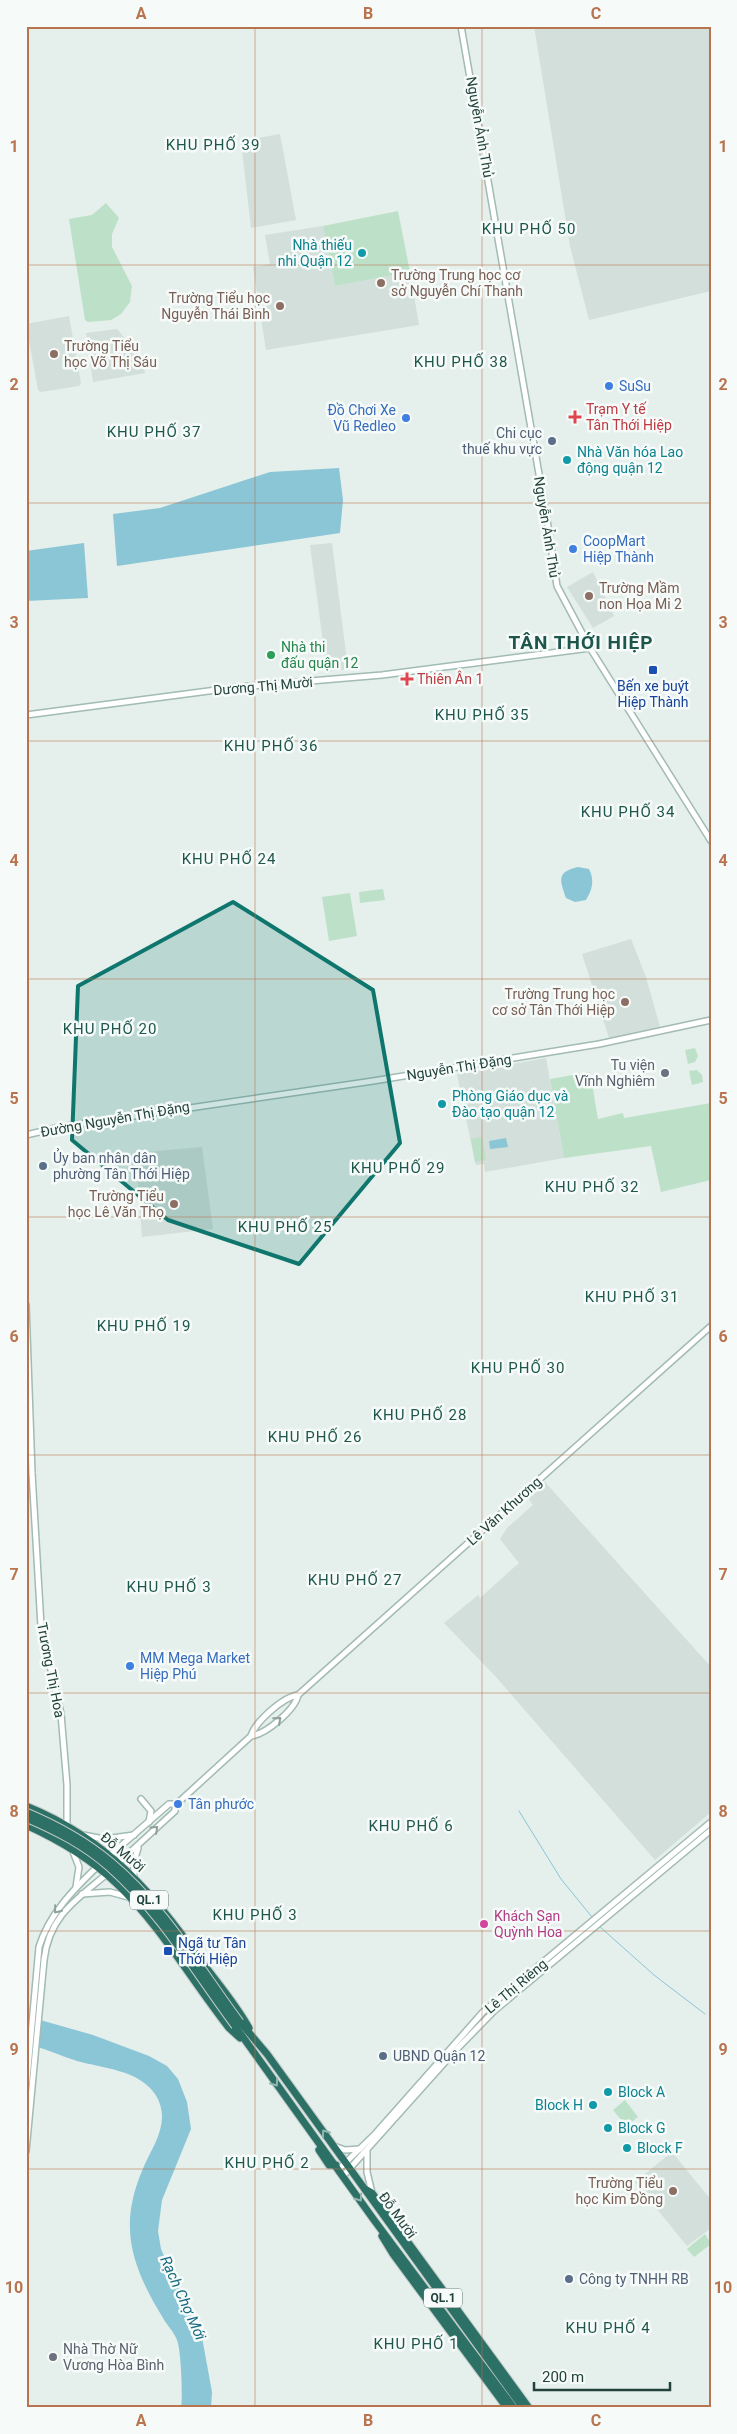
<svg xmlns="http://www.w3.org/2000/svg" width="737" height="2434" font-family="Roboto,sans-serif">
<rect width="100%" height="100%" fill="#e5efeb"/>
<g fill="#d3dfda">
<path d="M534,26h177v265l-122,29 -19,-74z"/>
<path d="M280,134l16,86 -45,8 -10,-87z"/>
<path d="M323,226l12,60 75,-14 9,53 -153,25 -13,-83 17,-3 -5,-29z"/>
<path d="M69,316l12,67 -2,3 -38,6 -3,-2 -12,-66z"/>
<path d="M117,329l26,31 2,13 -52,9 -7,-49z"/>
<path d="M332,543l16,126 -21,3 -17,-127z"/>
<path d="M593,572l21,44 -21,12 -26,-41z"/>
<path d="M631,939l15,38 14,50 -51,11 -27,-84z"/>
<path d="M546,1058l18,100 -79,14 -1,-8 -8,1 -1,-3 -18,-88z"/>
<path d="M202,1147l11,82 -71,8 -6,-84z"/>
<path d="M545,1482l166,185v145l-56,48 -159,-183 -52,-54 34,-28 2,3 39,-35 -19,-24 7,-11 26,-23 -5,-7z"/>
<path d="M672,2152l39,48v28l-24,18 -52,-64z"/>
</g>
<g fill="#bde1c8">
<path d="M106,203l13,15 -7,16v13l20,39 -2,16 -9,12 -10,6 -23,2 -3,-2 -16,-101 23,-4z"/>
<path d="M398,211l12,61 -75,14 -12,-60z"/>
<path d="M383,889l2,11 -25,3 -1,-11z"/>
<path d="M350,893l7,43 -28,5 -7,-44z"/>
<path d="M695,1048l3,8 -3,6 -7,2 -3,-14z"/>
<path d="M697,1070l5,5 1,7 -11,3 -3,-14z"/>
<path d="M590,1072l8,47 25,-6 1,5 87,-15v77l-50,12 -10,-46 -87,12 -14,-79z"/>
<path d="M482,1137l4,23 -11,2 -4,-23z"/>
<path d="M625,2100l13,17 -12,9 -13,-16z"/>
<path d="M705,2234l6,10 -17,13 -7,-8z"/>
</g>
<g fill="#8ac6d6">
<path d="M339,468l4,32 -3,33 -223,33 -4,-52 47,-6 110,-36z"/>
<path d="M84,543l4,55 -62,3v-50z"/>
<path d="M578,867l11,2c6,12 3,21 -3,31l-11,2 -9,-4c-6,-18 -10,-26 12,-31z"/>
<path d="M506,1138l2,9 -18,2 -1,-8z"/>
<path d="M26,2016l67,19 56,21 18,10 11,13 9,23 4,27 -29,71 -4,31 3,18 8,18 32,65 11,60 -1,16h-30c2,-11 0,-59 -4,-68 -3,-8 -10,-15 -14,-22 -16,-26 -32,-57 -33,-88 -1,-20 4,-40 12,-59 10,-25 31,-49 13,-77 -16,-24 -53,-26 -78,-33 -18,-6 -33,-13 -51,-17z"/>
</g>
<g fill="none" stroke-linecap="round" stroke-linejoin="round">
<g stroke="#8ac6d6" stroke-width="1">
<path d="M519,1811l42,68 31,38"/>
<path d="M599,1926l55,49 51,39"/>
</g>
<defs>
<g id="secondary">
<path d="M461,26l86,494 10,66 33,62 121,193"/>
<path d="M26,715l213,-28 143,-12 208,-27"/>
<path d="M26,1135l34,-8 313,-46 226,-37 112,-24"/>
<path d="M26,1305l6,168 9,153 20,88 6,71v40"/>
<path d="M251,1736c15,-2 44,-26 47,-41l413,-369"/>
<path d="M141,1799l10,12 -2,11"/>
<path d="M83,1835l21,4 30,-4"/>
<path d="M72,1849l7,18 -3,20"/>
<path d="M108,1857l61,-53h6l6,-4 70,-64c4,-14 32,-39 47,-41"/>
<path d="M116,1865l59,-54v-7"/>
<path d="M134,1876v-14l4,-14"/>
<path d="M82,1894l28,-2 18,5"/>
<path d="M26,2090l13,-143c10,-33 35,-58 59,-81"/>
<path d="M334,2146l11,4 15,-1"/>
<path d="M26,2151l18,-191c5,-44 32,-60 64,-87"/>
<path d="M367,2151v21l5,21"/>
<path d="M339,2169l37,-36 107,-121 228,-190"/>
<path d="M343,2176l111,-124 40,-41 217,-181"/>
</g>
<g id="highway">
<path d="M26,1806c84,34 128,89 179,160 15,20 32,40 44,62"/>
<path d="M26,1825c33,15 64,33 90,58 44,42 76,98 113,145l11,10"/>
<path d="M240,2022l27,32 256,354"/>
<path d="M235,2026l139,194 140,188"/>
<path d="M319,2150l10,15h7"/>
<path d="M365,2189l7,4 157,215"/>
<path d="M382,2236l11,18 114,154"/>
</g>
</defs>
<use href="#secondary" stroke="#a2bbb4" stroke-width="8"/>
<use href="#highway" stroke="#c1cac8" stroke-width="9"/>
<use href="#secondary" stroke="#fff" stroke-width="5"/>
<use href="#highway" stroke="#2c7066" stroke-width="7"/>
<defs>
<g id="highway-bridge">
<path d="M26,1812c31,13 60,29 85,50 52,43 89,106 129,160"/>
<path d="M26,1818c30,13 58,27 83,49 50,44 86,105 126,159"/>
</g>
</defs>
<use href="#highway-bridge" stroke="#c1cac8" stroke-width="9" stroke-linecap="butt"/>
<use href="#highway-bridge" stroke="#2c7066" stroke-width="7"/>
</g>
<defs><path id="oneway-chevron" d="M-2-3.5L2.5 0L-2 3.5" fill="none" stroke-width="1.6" stroke-linecap="round" stroke-linejoin="round" transform="scale(1.25)"/></defs>
<g stroke="#90a09d">
<use href="#oneway-chevron" transform="translate(278 1720) rotate(-41)"/>
<use href="#oneway-chevron" transform="translate(155 1829) rotate(-42)"/>
<use href="#oneway-chevron" transform="translate(57 1910) rotate(129)"/>
</g>
<g stroke="#91b6b0">
<use href="#oneway-chevron" transform="translate(275 2083) rotate(54)"/>
<use href="#oneway-chevron" transform="translate(325 2133) rotate(-126)"/>
<use href="#oneway-chevron" transform="translate(359 2198) rotate(55)"/>
</g>
<path fill="#0f766e" fill-opacity="0.2" stroke="#0f766e" stroke-width="4" stroke-linejoin="round" d="M233,902l140,88 27,153 -101,121 -131,-44 -96,-80 6,-154z"/>
<path fill="none" stroke="#b8734f" stroke-width="1" stroke-opacity="0.55" d="M255,26v2382M482,26v2382M26,265h685M26,503h685M26,741h685M26,979h685M26,1217h685M26,1455h685M26,1693h685M26,1931h685M26,2169h685"/>
<g fill="#0f9aa8" stroke="#f6fbf9" stroke-width="2">
<circle cx="362" cy="253" r="5"/>
<circle cx="567" cy="460" r="5"/>
<circle cx="442" cy="1104" r="5"/>
<circle cx="608" cy="2092" r="5"/>
<circle cx="593" cy="2105" r="5"/>
<circle cx="608" cy="2128" r="5"/>
<circle cx="627" cy="2148" r="5"/>
</g>
<g fill="#8d6e63" stroke="#f6fbf9" stroke-width="2">
<circle cx="381" cy="283" r="5"/>
<circle cx="280" cy="306" r="5"/>
<circle cx="54" cy="354" r="5"/>
<circle cx="589" cy="596" r="5"/>
<circle cx="625" cy="1002" r="5"/>
<circle cx="174" cy="1204" r="5"/>
<circle cx="673" cy="2191" r="5"/>
</g>
<g fill="#3f7fe0" stroke="#f6fbf9" stroke-width="2">
<circle cx="609" cy="386" r="5"/>
<circle cx="406" cy="418" r="5"/>
<circle cx="573" cy="549" r="5"/>
<circle cx="130" cy="1666" r="5"/>
<circle cx="178" cy="1804" r="5"/>
</g>
<g fill="#e0444e" stroke="#f6fbf9" stroke-width="2">
<path d="M572.5 409.5h5v5h5v5h-5v5h-5v-5h-5v-5h5z"/>
<path d="M404.5 671.5h5v5h5v5h-5v5h-5v-5h-5v-5h5z"/>
</g>
<g fill="#5c6f8a" stroke="#f6fbf9" stroke-width="2">
<circle cx="552" cy="441" r="5"/>
<circle cx="43" cy="1166" r="5"/>
<circle cx="383" cy="2056" r="5"/>
<circle cx="569" cy="2279" r="5"/>
</g>
<circle fill="#2e9e5b" stroke="#f6fbf9" stroke-width="2" cx="271" cy="655" r="5"/>
<g fill="#1a4fb4" stroke="#f6fbf9" stroke-width="2">
<rect x="648" y="665" width="10" height="10" rx="2.5"/>
<rect x="163" y="1946" width="10" height="10" rx="2.5"/>
</g>
<g fill="#6b7280" stroke="#f6fbf9" stroke-width="2">
<circle cx="665" cy="1073" r="5"/>
<circle cx="53" cy="2357" r="5"/>
</g>
<circle fill="#d1479c" stroke="#f6fbf9" stroke-width="2" cx="484" cy="1924" r="5"/>
<g text-anchor="middle" dominant-baseline="central" stroke-width="5" stroke-linejoin="round" paint-order="stroke">
<g fill="#f6fbf9" stroke="#627a74" stroke-width="1">
<rect x="130" y="1890.5" width="38" height="19" rx="4"/>
<rect x="424" y="2288.5" width="38" height="19" rx="4"/>
</g>
<g font-size="12" font-weight="bold" fill="#22423b">
<text x="149" y="1900">QL.1</text>
<text x="443" y="2298">QL.1</text>
</g>
<g font-size="14" fill="#22423b" stroke="#f6fbf9">
<text transform="translate(480 127) rotate(80)">Nguyễn Ảnh Thủ</text>
<text transform="translate(547 527) rotate(81)">Nguyễn Ảnh Thủ</text>
<text transform="translate(263 686) rotate(-5)">Dương Thị Mười</text>
<text transform="translate(459 1067) rotate(-9)">Nguyễn Thị Đặng</text>
<text transform="translate(115 1119) rotate(-10)">Đường Nguyễn Thị Đặng</text>
<text transform="translate(504 1511) rotate(-42)">Lê Văn Khương</text>
<text transform="translate(51 1670) rotate(79)">Trương Thị Hoa</text>
<text transform="translate(123 1852) rotate(40)">Đỗ Mười</text>
<text transform="translate(516 1986) rotate(-40)">Lê Thị Riêng</text>
<text transform="translate(398 2215) rotate(54)">Đỗ Mười</text>
</g>
<g font-size="14" fill="#0d838f" stroke="#f6fbf9" text-anchor="start">
<text x="352" y="245" text-anchor="end">Nhà thiếu<tspan x="352" dy="16">nhi Quận 12</tspan></text>
<text x="577" y="452">Nhà Văn hóa Lao<tspan x="577" dy="16">động quận 12</tspan></text>
<text x="452" y="1096">Phòng Giáo dục và<tspan x="452" dy="16">Đào tạo quận 12</tspan></text>
<text x="618" y="2092">Block A</text>
<text x="583" y="2105" text-anchor="end">Block H</text>
<text x="618" y="2128">Block G</text>
<text x="637" y="2148">Block F</text>
</g>
<g font-size="14" fill="#785e54" stroke="#f6fbf9" text-anchor="end">
<text x="391" y="275" text-anchor="start">Trường Trung học cơ<tspan x="391" dy="16">sở Nguyễn Chí Thanh</tspan></text>
<text x="270" y="298">Trường Tiểu học<tspan x="270" dy="16">Nguyễn Thái Bình</tspan></text>
<text x="64" y="346" text-anchor="start">Trường Tiểu<tspan x="64" dy="16">học Võ Thị Sáu</tspan></text>
<text x="599" y="588" text-anchor="start">Trường Mầm<tspan x="599" dy="16">non Họa Mi 2</tspan></text>
<text x="615" y="994">Trường Trung học<tspan x="615" dy="16">cơ sở Tân Thới Hiệp</tspan></text>
<text x="164" y="1196">Trường Tiểu<tspan x="164" dy="16">học Lê Văn Thọ</tspan></text>
<text x="663" y="2183">Trường Tiểu<tspan x="663" dy="16">học Kim Đồng</tspan></text>
</g>
<g font-size="14" fill="#366cbe" stroke="#f6fbf9" text-anchor="start">
<text x="619" y="386">SuSu</text>
<text x="396" y="410" text-anchor="end">Đồ Chơi Xe<tspan x="396" dy="16">Vũ Redleo</tspan></text>
<text x="583" y="541">CoopMart<tspan x="583" dy="16">Hiệp Thành</tspan></text>
<text x="140" y="1658">MM Mega Market<tspan x="140" dy="16">Hiệp Phú</tspan></text>
<text x="188" y="1804">Tân phước</text>
</g>
<g font-size="14" fill="#be3a42" stroke="#f6fbf9" text-anchor="start">
<text x="586" y="409">Trạm Y tế<tspan x="586" dy="16">Tân Thới Hiệp</tspan></text>
<text x="417" y="679">Thiên Ân 1</text>
</g>
<g font-size="14" fill="#4e5e75" stroke="#f6fbf9" text-anchor="start">
<text x="542" y="433" text-anchor="end">Chi cục<tspan x="542" dy="16">thuế khu vực</tspan></text>
<text x="53" y="1158">Ủy ban nhân dân<tspan x="53" dy="16">phường Tân Thới Hiệp</tspan></text>
<text x="393" y="2056">UBND Quận 12</text>
<text x="579" y="2279">Công ty TNHH RB</text>
</g>
<g font-size="14" fill="#27864d" stroke="#f6fbf9" text-anchor="start">
<text x="281" y="647">Nhà thi<tspan x="281" dy="16">đấu quận 12</tspan></text>
</g>
<g font-size="14" fill="#164399" stroke="#f6fbf9">
<text x="653" y="686">Bến xe buýt<tspan x="653" dy="16">Hiệp Thành</tspan></text>
<text x="178" y="1943" text-anchor="start">Ngã tư Tân<tspan x="178" dy="16">Thới Hiệp</tspan></text>
</g>
<g font-size="14" fill="#5b616d" stroke="#f6fbf9" text-anchor="end">
<text x="655" y="1065">Tu viện<tspan x="655" dy="16">Vĩnh Nghiêm</tspan></text>
<text x="63" y="2349" text-anchor="start">Nhà Thờ Nữ<tspan x="63" dy="16">Vương Hòa Bình</tspan></text>
</g>
<g font-size="14" fill="#b23c85" stroke="#f6fbf9" text-anchor="start">
<text x="494" y="1916">Khách Sạn<tspan x="494" dy="16">Quỳnh Hoa</tspan></text>
</g>
<g font-size="15" letter-spacing="1" fill="#1d564b" stroke="#f6fbf9">
<text x="213" y="145">KHU PHỐ 39</text>
<text x="529" y="229">KHU PHỐ 50</text>
<text x="461" y="362">KHU PHỐ 38</text>
<text x="154" y="432">KHU PHỐ 37</text>
<text x="482" y="715">KHU PHỐ 35</text>
<text x="271" y="746">KHU PHỐ 36</text>
<text x="628" y="812">KHU PHỐ 34</text>
<text x="229" y="859">KHU PHỐ 24</text>
<text x="110" y="1029">KHU PHỐ 20</text>
<text x="398" y="1168">KHU PHỐ 29</text>
<text x="592" y="1187">KHU PHỐ 32</text>
<text x="285" y="1227">KHU PHỐ 25</text>
<text x="632" y="1297">KHU PHỐ 31</text>
<text x="144" y="1326">KHU PHỐ 19</text>
<text x="518" y="1368">KHU PHỐ 30</text>
<text x="420" y="1415">KHU PHỐ 28</text>
<text x="315" y="1437">KHU PHỐ 26</text>
<text x="355" y="1580">KHU PHỐ 27</text>
<text x="169" y="1587">KHU PHỐ 3</text>
<text x="411" y="1826">KHU PHỐ 6</text>
<text x="255" y="1915">KHU PHỐ 3</text>
<text x="267" y="2163">KHU PHỐ 2</text>
<text x="608" y="2328">KHU PHỐ 4</text>
<text x="416" y="2344">KHU PHỐ 1</text>
</g>
<g font-size="15" font-style="italic" fill="#186b82" stroke="#f6fbf9">
<text transform="translate(183 2298) rotate(66)">Rạch Chợ Mới</text>
</g>
<g font-size="19" font-weight="bold" letter-spacing="1" fill="#1d564b" stroke="#f6fbf9">
<text x="581" y="642">TÂN THỚI HIỆP</text>
</g>
</g>
<rect width="737" height="2434" fill="none" stroke="#f6fbf9" stroke-width="55"/>
<path d="M534 2382v8h136v-8" fill="none" stroke="#22423b" stroke-width="2.5"/>
<text x="542" y="2382" font-size="15" fill="#22423b" stroke="#f6fbf9" stroke-width="4" paint-order="stroke">200 m</text>
<rect x="28" y="28" width="682" height="2378" fill="none" stroke="#b8734f" stroke-width="2"/>
<g font-size="16" text-anchor="middle" font-weight="bold" fill="#b8734f">
<text x="141" y="19">A</text>
<text x="368" y="19">B</text>
<text x="596" y="19">C</text>
<text x="14" y="152">1</text>
<text x="723" y="152">1</text>
<text x="14" y="390">2</text>
<text x="723" y="390">2</text>
<text x="14" y="628">3</text>
<text x="723" y="628">3</text>
<text x="14" y="866">4</text>
<text x="723" y="866">4</text>
<text x="14" y="1104">5</text>
<text x="723" y="1104">5</text>
<text x="14" y="1342">6</text>
<text x="723" y="1342">6</text>
<text x="14" y="1580">7</text>
<text x="723" y="1580">7</text>
<text x="14" y="1817">8</text>
<text x="723" y="1817">8</text>
<text x="14" y="2055">9</text>
<text x="723" y="2055">9</text>
<text x="14" y="2293">10</text>
<text x="723" y="2293">10</text>
<text x="141" y="2426">A</text>
<text x="368" y="2426">B</text>
<text x="596" y="2426">C</text>
</g>
</svg>
